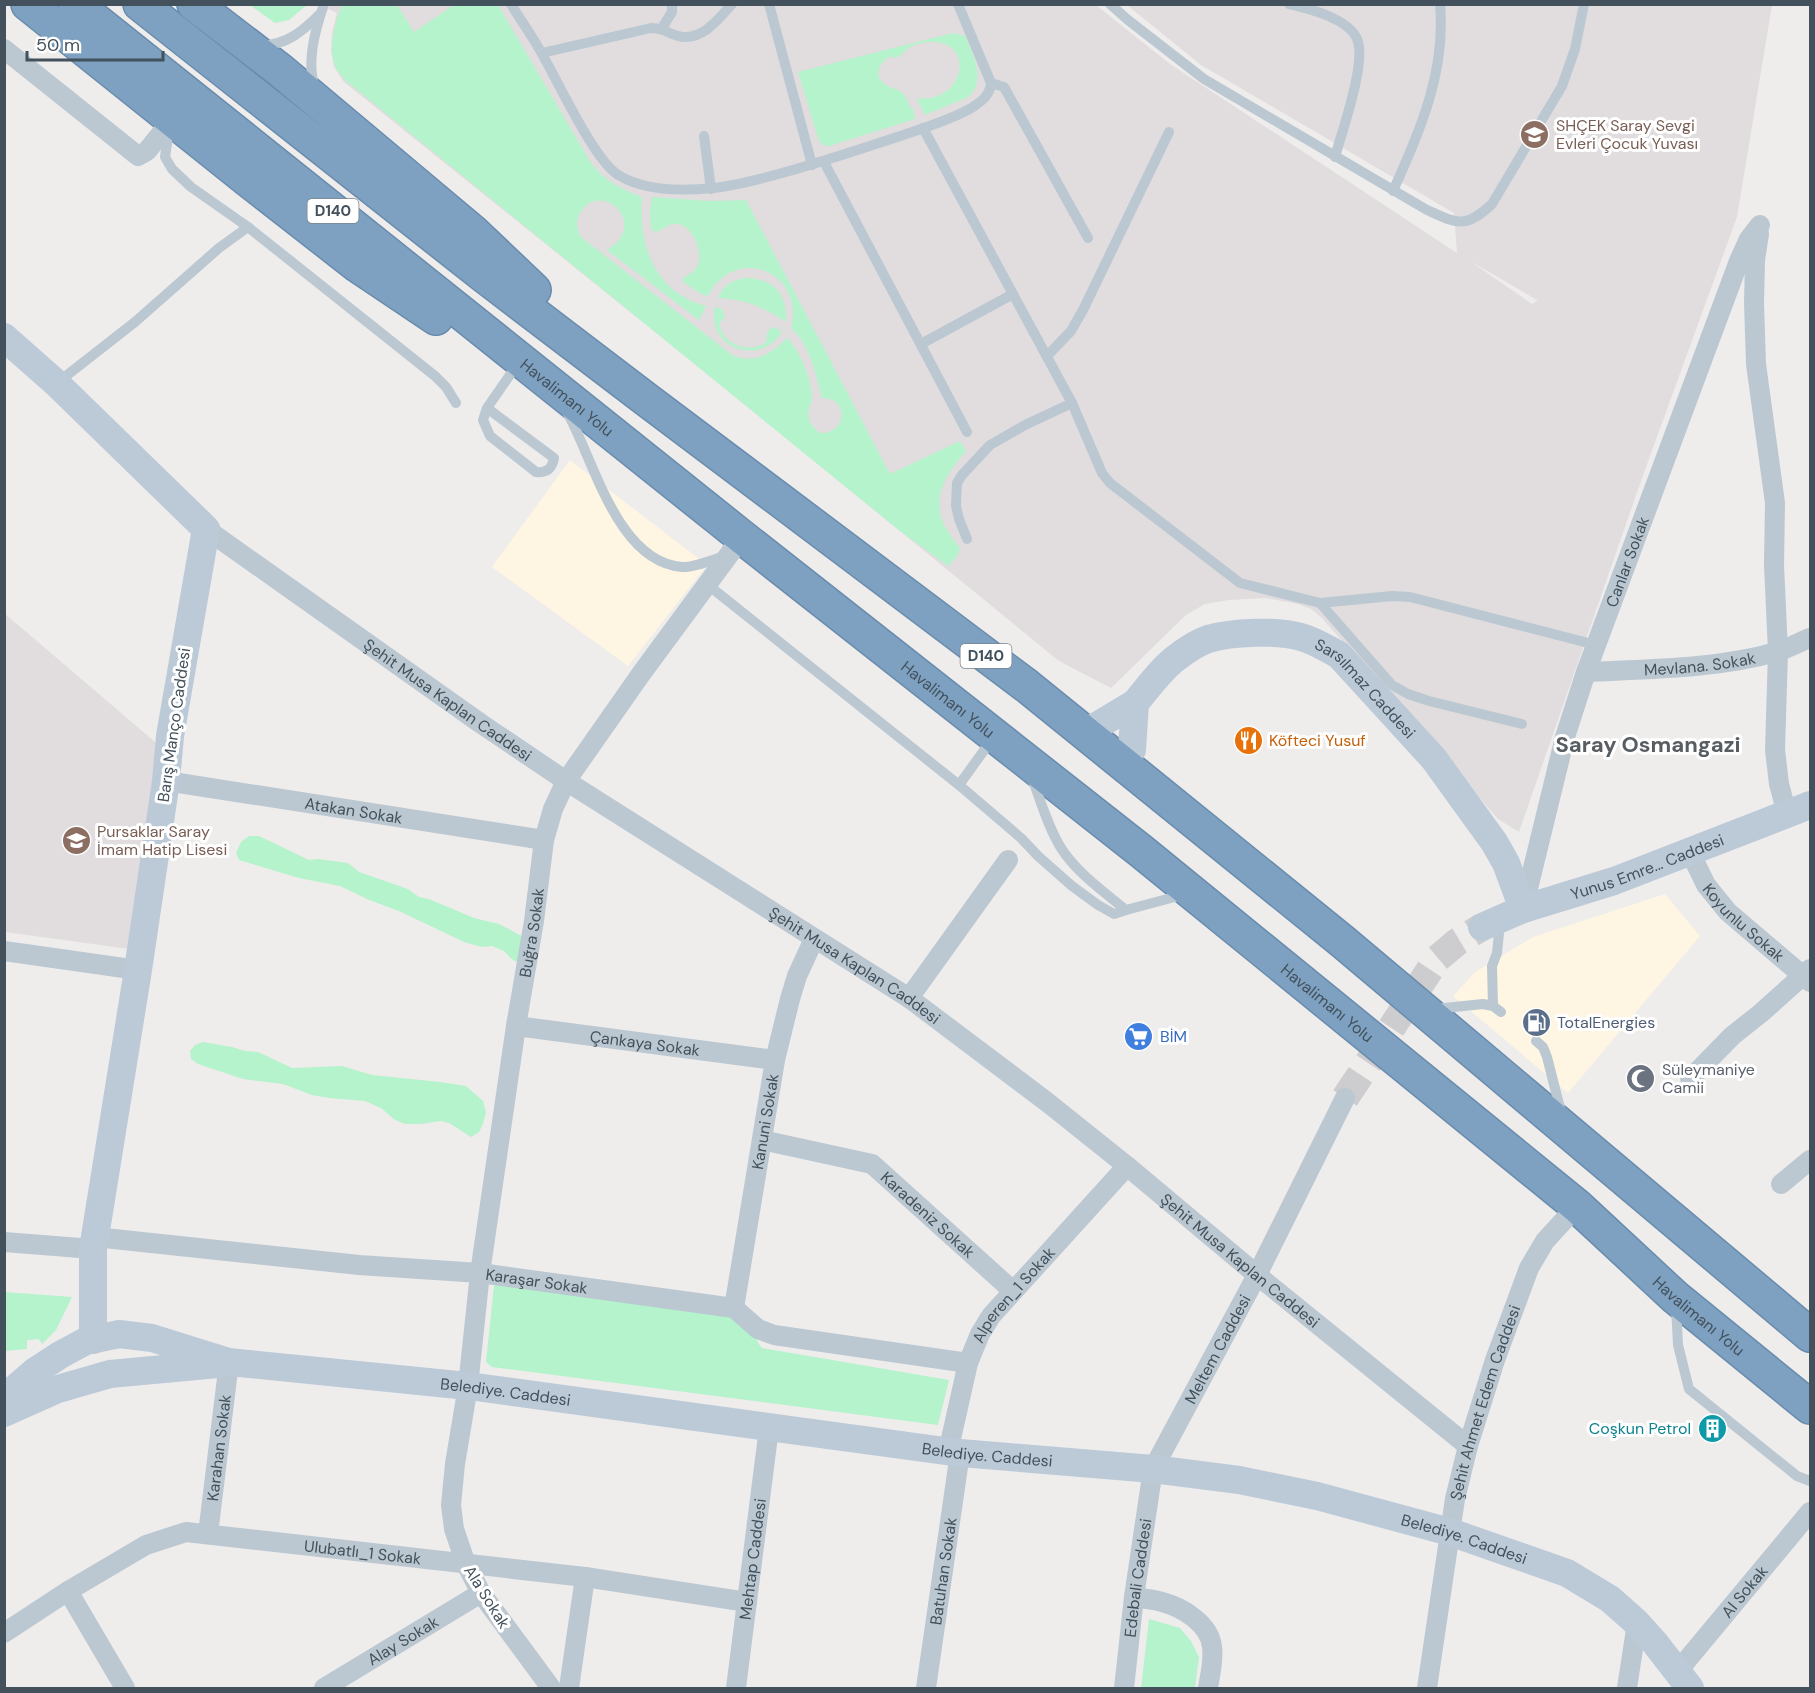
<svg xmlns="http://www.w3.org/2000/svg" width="1815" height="1693" font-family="'DM Sans',sans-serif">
<rect width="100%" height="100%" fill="#efecec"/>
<g fill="#fef5e2">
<path d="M570,460l137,105 -79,101 -136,-99z"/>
<path d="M1665,894l35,42 -132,157 -115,-97 22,-24 58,-35z"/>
</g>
<g fill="#e1ddde" fill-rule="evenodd">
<path d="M319,5h777l74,59 287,189 -3,-40 -253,-148 -74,-60h645l-35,212 -95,261 -123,354 -21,-13 -177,-202 -10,-8 -13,-5 -32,-6 -37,2 -24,4 -19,11 -75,73 -52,-27 -333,-272 -382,-307 -10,-15 -3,-16 1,-19 5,-19zM1470,261l67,39v1l-5,3z"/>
<path d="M4,613l158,135 -33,201 -124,-17z"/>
</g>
<g fill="#b4f3cb">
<path d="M250,5h57l-18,15 -14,3z"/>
<path d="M342,5h55l17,27 40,-27h44l93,158c14,18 30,26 51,34 -4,48 13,96 64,109l-7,14 -92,-70c45,-27 -9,-73 -28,-35 -3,8 -2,15 2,22l151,118c22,10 39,-1 55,-17 12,10 26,45 25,61 -1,6 -2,4 -3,10 -3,10 3,18 11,24 29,0 28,-36 2,-35 -7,-25 -11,-52 -31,-70 15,-56 -56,-85 -83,-32l-5,-1 -20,-13 -1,-3c5,-4 11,-6 15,-12 8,-15 -6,-46 -24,-43 -6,1 -12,6 -17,9l-5,-5 -1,-15 2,-16 58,4 36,-1 144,274 70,-33 6,10c-19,22 -35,45 -22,74 4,8 11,16 16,24l-3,7 -9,10 -48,-35 -554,-450c-3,-4 -9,-10 -11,-15 -7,-19 0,-44 7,-61z"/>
<path d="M953,33l12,3c8,17 22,46 3,61l-43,18 -8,-16c6,-1 12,0 18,-2 31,-9 35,-54 -1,-55 -8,-1 -20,2 -27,7 -3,3 -6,7 -10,8 -6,1 -4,-2 -9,1 -6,3 -12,12 -9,19 4,10 15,10 22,15 5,3 7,11 10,16h2l2,11 -86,27h-4l-6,-5 -21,-69z"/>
<path d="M748,278c28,2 39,17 38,44 -25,-16 -39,-22 -68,-24 6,-14 15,-19 30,-20z"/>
<path d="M715,307l7,2 3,9 -5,4c-1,22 31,33 46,20 2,-7 -1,-12 8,-15l8,5c-22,35 -76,17 -67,-25z"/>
<path d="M249,836h10l50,24 9,-1 30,4 11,9 49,17 11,8 10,2 45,19 25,6 30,16 -10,23 -6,-3 -9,-9 -12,-5 -10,1 -18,-5 -63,-30 -34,-13 -27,-13 -41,-8 -60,-18 -3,-7 5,-11z"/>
<path d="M203,1042l29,5 13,4 13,1 34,16 50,-2 30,9 68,7 26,4 17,15 3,11 -3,12 -4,8 -8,5 -22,-14 -8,-2 -20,3h-16l-10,-4 -14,-12 -16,-7 -36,-3 -17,-3 -29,-11 -40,-5 -45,-15 -7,-5 -1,-8 5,-6z"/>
<path d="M496,1267l253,48 9,28 4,5 187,32 -11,45 -446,-58 -6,-5z"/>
<path d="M5,1292l67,5 -16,33 -14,14 -3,-5 -12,1v9l-22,2z"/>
<path d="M1149,1619l31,9 11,13 8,16 -4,31h-54z"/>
</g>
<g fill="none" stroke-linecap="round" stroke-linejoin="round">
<path stroke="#cdcdcf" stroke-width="28" stroke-dasharray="28 14" stroke-linecap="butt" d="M1345,1098l92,-139 20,-17 25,-15"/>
<defs>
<g id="highway">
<path d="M28,4l220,176 109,85 79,53"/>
<path id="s23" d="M75,4l667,533 399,314 436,355 98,91 135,110"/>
<path d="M140,4l343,271 164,125 380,286 315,255 468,394"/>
<path d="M194,4l86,66 193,162 61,58"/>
</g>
</defs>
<use href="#highway" stroke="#698cad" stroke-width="36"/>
<g stroke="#bbc8d1" stroke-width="10">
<path d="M511,4c10,17 22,33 31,50 16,27 53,109 78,122 26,15 64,15 93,12 20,-2 39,-7 58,-12 42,-11 84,-25 126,-39 21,-7 57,-18 76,-30 9,-6 17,-12 18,-24l-33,-79"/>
<path d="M769,4l43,161"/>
<path d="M1110,4l18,16 76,59 223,131c31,14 38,19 65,-6l70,-118 13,-37 9,-45"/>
<path d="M1289,4c19,4 60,15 68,35 10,23 -15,92 -22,118"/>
<path d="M662,28l10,-16v-8"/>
<path d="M260,46c27,-1 43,-15 61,-33"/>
<path d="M542,53l109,-25c13,0 16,5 27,8 23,6 40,-16 54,-32"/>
<path d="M991,83l13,4 84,151"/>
<path d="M315,89c-9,-27 0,-58 9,-85"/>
<path d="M923,128l149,275 30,70 8,10 130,100 80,20"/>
<path d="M169,130l-4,27 7,12 19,18 57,40 187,149 11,11 10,16"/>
<path d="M704,136l7,53"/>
<path d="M824,162l143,270"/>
<path d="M1393,191c27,-61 53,-118 47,-187"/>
<path d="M921,344l92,-50"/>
<path d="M1047,356l24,-25 12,-21 86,-178"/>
<path d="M57,383l78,-61 84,-74 29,-21"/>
<path d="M487,408l67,50c-2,11 -7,15 -18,14l-46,-36 -7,-16 4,-12 27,-39"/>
<path d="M567,412c27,48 50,150 115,155 12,1 33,-8 45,-12"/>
<path d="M967,539l-8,-20 -3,-13 1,-23 5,-8 28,-30 35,-20 47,-22"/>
<path d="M708,585l251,200 62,53 17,18 34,30 26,19 16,9 12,-4"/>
<path d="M1522,724l-93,-23 -21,-7 -16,-9 -72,-82 72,-7 18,1 186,48"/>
<path d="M1032,778c9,24 16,49 29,70 16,25 43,44 65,62l60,-16"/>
<path d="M959,785l34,-47"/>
<path d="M1493,1006l-1,-40 5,-13 3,-30"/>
<path d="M1435,1009l48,-5 10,2 8,6"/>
<path d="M1536,1041l7,6 4,10 15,59"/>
<path d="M1676,1306l2,39 11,44 108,87 13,5"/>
</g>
<g stroke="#bbc8d1" stroke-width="20">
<path d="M4,49l134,107 9,-5 25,-31"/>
<path d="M1759,234l-4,26 -1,43 2,61 19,139 -1,62 4,87 -3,98 4,34 8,30"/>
<path id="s1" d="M206,529l274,194 86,58 343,217 138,104 80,64 130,109 211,171"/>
<path id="s2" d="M1586,672c61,-3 131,-3 190,-20 12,-3 23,-10 34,-14"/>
<path id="s3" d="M166,781l378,59"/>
<path id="s4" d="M1690,852l16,33 22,27 82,70"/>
<path id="s5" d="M1523,909l42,-172 21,-65 153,-411 10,-22 11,-14"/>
<path d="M4,951l134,19"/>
<path d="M909,998l99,-138"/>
<path id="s6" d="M516,1026l259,34"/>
<path d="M1690,1079l42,-43 29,-23 49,-44"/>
<path id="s7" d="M762,1140l110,24 141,127"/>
<path d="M1781,1184l29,-24"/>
<path id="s8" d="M95,1237l264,28 121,8 254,35 24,21 16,6 194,28"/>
<path d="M4,1242l89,7"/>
<path id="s9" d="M734,1308l41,-248 15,-61 7,-23 17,-37"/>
<path id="s10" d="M948,1452l20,-89 12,-29 11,-18 136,-150"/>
<path id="s11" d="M208,1534l21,-172"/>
<path d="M68,1591l57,97"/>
<path d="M1134,1597c9,2 19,2 28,5 20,5 48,22 50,45 2,13 -2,28 -4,41"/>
<path id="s12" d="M4,1633l64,-42 78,-46 40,-13 399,45 162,25"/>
<path id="s13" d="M1677,1672l133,-160"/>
<path id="s14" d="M324,1688l157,-95"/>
<path id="s15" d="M551,1688l-70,-95 -15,-29 -12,-35 -3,-24 4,-41 13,-78 12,-113 36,-247 18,-105 10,-81 9,-31 13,-28 75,-107 101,-137"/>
<path d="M569,1688l16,-111"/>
<path id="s16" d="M736,1688l33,-260"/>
<path id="s17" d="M926,1688l34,-235"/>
<path id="s18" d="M1124,1688l10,-91 19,-128 104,-194 88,-177"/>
<path id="s19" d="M1427,1688l28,-189 13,-53 27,-86 34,-92 16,-27 32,-35"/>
<path d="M1627,1688l10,-65"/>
</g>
<g stroke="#bccad8" stroke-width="28">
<path d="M4,337l52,46 150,146 -36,207 -4,45 -28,189 -45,279v91"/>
<path id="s20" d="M1135,703c13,-15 25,-33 41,-45 9,-7 21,-15 32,-19 24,-7 68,-9 93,-2 14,4 25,11 38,18l95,104 60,83 12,21 17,46"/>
<path d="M1085,733l50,-30 -3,47 -10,12"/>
<path id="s21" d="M1482,927l41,-18 91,-28 196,-76"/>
<path id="s22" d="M4,1398l30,-26 26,-17 26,-14 33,-7 33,4 77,24 239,24 492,67 193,16 86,11 78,16 133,36 117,41 43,26 27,24 18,20 35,45"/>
<path d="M4,1413l54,-24 52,-15 108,-10"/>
</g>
<use href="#highway" stroke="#7ea1c1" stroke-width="33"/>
</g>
<defs>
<symbol id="school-disc" viewBox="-11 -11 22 22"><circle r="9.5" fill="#8d6e63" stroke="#fff"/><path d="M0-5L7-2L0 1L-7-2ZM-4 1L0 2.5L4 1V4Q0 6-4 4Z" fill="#fff"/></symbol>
<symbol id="restaurant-disc" viewBox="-11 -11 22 22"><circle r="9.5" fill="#e8710a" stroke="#fff"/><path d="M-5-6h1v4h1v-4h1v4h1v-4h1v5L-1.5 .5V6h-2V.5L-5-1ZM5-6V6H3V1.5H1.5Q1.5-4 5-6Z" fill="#fff"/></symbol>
<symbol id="fuel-disc" viewBox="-11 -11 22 22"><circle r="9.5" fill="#5c6f8a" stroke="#fff"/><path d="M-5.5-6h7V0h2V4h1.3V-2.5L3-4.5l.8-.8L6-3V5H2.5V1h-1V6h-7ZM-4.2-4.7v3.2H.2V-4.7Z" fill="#fff"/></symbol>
<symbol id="supermarket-disc" viewBox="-11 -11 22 22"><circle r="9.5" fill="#3f7fe0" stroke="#fff"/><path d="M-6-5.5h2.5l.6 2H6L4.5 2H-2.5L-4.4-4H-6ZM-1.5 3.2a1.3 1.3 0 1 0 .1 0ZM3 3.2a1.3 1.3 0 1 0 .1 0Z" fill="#fff"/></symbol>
<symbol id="mosque-disc" viewBox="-11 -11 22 22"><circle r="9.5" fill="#6b7280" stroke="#fff"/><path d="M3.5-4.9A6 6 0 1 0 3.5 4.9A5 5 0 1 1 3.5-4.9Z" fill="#fff"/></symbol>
<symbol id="building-disc" viewBox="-11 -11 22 22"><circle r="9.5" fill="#0f9aa8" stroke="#fff"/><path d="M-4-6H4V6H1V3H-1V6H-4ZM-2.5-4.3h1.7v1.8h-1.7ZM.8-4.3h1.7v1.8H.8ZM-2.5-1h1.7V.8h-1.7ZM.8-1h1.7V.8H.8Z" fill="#fff"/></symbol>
</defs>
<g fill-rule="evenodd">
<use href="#school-disc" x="1518" y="118" width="33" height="33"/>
<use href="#restaurant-disc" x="1232" y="724" width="33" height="33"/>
<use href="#school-disc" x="60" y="824" width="33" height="33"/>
<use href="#fuel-disc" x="1520" y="1006" width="33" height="33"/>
<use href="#supermarket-disc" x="1122" y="1020" width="33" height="33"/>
<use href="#mosque-disc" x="1624" y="1062" width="33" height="33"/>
<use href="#building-disc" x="1696" y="1412" width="33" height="33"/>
</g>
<g text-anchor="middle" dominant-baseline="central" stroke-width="6" stroke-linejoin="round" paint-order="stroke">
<g fill="#fff" stroke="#7b858d" stroke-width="1.5">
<rect x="307.5" y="199" width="51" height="24" rx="4.5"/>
<rect x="960.5" y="644" width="51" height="24" rx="4.5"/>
</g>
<g font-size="15" font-weight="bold" fill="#43515c">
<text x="333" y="211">D140</text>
<text x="986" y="656">D140</text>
</g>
<g font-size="16" fill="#785e54" stroke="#fff" text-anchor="start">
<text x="1556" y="125">SHÇEK Saray Sevgi<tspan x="1556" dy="18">Evleri Çocuk Yuvası</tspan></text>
<text x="97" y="831">Pursaklar Saray<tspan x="97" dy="18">İmam Hatip Lisesi</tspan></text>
</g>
<g font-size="16" fill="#43515c" stroke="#fff">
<text stroke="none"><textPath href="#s23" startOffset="630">Havalimanı Yolu</textPath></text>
<text stroke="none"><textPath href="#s5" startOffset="363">Canlar Sokak</textPath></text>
<text stroke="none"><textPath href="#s2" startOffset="114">Mevlana. Sokak</textPath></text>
<text stroke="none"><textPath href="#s20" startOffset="276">Sarsılmaz Caddesi</textPath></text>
<text stroke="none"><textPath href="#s1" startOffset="296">Şehit Musa Kaplan Caddesi</textPath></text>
<text stroke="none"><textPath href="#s23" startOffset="1116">Havalimanı Yolu</textPath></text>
<text transform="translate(174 725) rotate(-82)">Barış Manço Caddesi</text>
<text stroke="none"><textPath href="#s3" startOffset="190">Atakan Sokak</textPath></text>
<text stroke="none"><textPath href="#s21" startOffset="176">Yunus Emre... Caddesi</textPath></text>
<text stroke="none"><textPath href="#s4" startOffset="90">Koyunlu Sokak</textPath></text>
<text stroke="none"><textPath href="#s15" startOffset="790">Buğra Sokak</textPath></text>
<text stroke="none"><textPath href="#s1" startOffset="782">Şehit Musa Kaplan Caddesi</textPath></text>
<text stroke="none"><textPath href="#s23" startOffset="1602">Havalimanı Yolu</textPath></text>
<text stroke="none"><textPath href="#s6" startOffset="130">Çankaya Sokak</textPath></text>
<text stroke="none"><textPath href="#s9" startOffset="189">Kanuni Sokak</textPath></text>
<text stroke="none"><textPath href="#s7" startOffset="188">Karadeniz Sokak</textPath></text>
<text stroke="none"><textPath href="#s1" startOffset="1268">Şehit Musa Kaplan Caddesi</textPath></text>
<text stroke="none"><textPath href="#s8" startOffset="444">Karaşar Sokak</textPath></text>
<text stroke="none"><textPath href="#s10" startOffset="174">Alperen_1 Sokak</textPath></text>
<text stroke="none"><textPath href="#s23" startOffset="2088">Havalimanı Yolu</textPath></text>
<text stroke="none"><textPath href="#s18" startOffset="357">Meltem Caddesi</textPath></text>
<text stroke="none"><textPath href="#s22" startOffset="526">Belediye. Caddesi</textPath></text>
<text stroke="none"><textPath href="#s19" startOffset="292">Şehit Ahmet Edem Caddesi</textPath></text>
<text stroke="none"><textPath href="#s11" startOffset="87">Karahan Sokak</textPath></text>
<text stroke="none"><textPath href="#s22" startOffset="1012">Belediye. Caddesi</textPath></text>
<text stroke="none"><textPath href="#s22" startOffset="1498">Belediye. Caddesi</textPath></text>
<text stroke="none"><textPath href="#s12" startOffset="387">Ulubatlı_1 Sokak</textPath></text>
<text stroke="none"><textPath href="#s16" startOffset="130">Mehtap Caddesi</textPath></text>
<text stroke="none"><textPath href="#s17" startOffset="118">Batuhan Sokak</textPath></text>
<text stroke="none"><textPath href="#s18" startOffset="111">Edebali Caddesi</textPath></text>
<text stroke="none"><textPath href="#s13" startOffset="105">Al Sokak</textPath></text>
<text transform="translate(487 1597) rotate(58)">Ala Sokak</text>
<text stroke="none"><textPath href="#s14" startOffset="92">Alay Sokak</textPath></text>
</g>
<g font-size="16" fill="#c56008" stroke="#fff" text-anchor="start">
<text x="1269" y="740">Köfteci Yusuf</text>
</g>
<g font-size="16" fill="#4e5e75" stroke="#fff" text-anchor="start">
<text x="1557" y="1022">TotalEnergies</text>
</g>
<g font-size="16" fill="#366cbe" stroke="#fff" text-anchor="start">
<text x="1160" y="1036">BİM</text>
</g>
<g font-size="16" fill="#5b616d" stroke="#fff" text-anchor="start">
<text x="1662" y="1069">Süleymaniye<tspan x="1662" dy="18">Camii</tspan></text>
</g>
<g font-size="16" fill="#0d838f" stroke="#fff" text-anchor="end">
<text x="1691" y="1428">Coşkun Petrol</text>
</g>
<g font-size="22" font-weight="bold" fill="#585d62" stroke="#fff">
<text x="1648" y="744">Saray Osmangazi</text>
</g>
</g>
<rect width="1815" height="1693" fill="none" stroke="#43515c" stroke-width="12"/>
<path d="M27 51v9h136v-9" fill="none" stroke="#43515c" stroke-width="3"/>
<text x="36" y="51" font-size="18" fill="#43515c" stroke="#ffffff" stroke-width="4.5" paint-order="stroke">50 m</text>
</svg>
